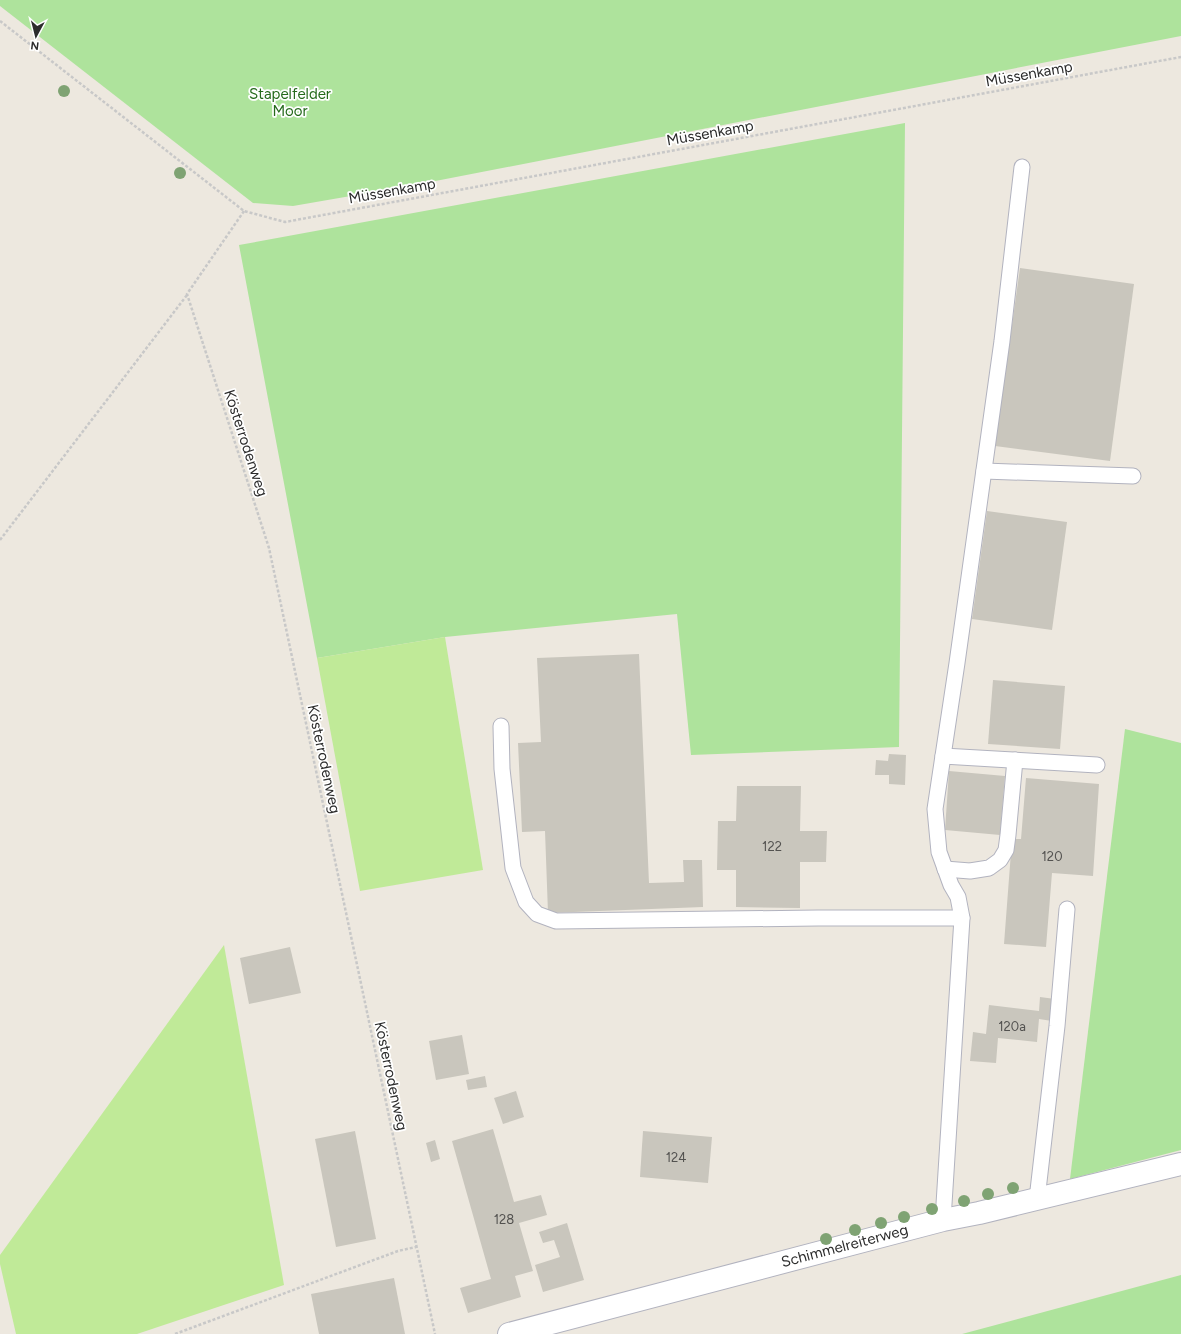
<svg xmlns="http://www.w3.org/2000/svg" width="1181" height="1334" font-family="Figtree,sans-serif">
<rect width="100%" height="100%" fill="#ede8df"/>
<g fill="#aee39c">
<path d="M0,0h1181v36l-761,148 -127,22 -40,-3 -253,-197z"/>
<path d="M905,123l-6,624 -208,8 -14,-141 -232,23 -128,21 -78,-413z"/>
<path d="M1125,729l56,14v407l-111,29z"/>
<path d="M1181,1275v59h-219z"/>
</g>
<g fill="#c0ea98">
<path d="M445,637l38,233 -123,21 -43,-233z"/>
<path d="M224,945l60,340 -147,49h-121l-16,-70v-9z"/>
</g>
<g fill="#c9c6bd">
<path d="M1020,268l114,16 -24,177 -115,-15z"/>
<path d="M987,511l80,11 -15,108 -80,-11z"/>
<path d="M639,654l10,229 35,-1 -1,-22h19l1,47 -155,6 -3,-82 -23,1 -4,-89 23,-1 -4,-84z"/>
<path d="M993,680l72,6 -5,63 -72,-5z"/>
<path d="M889,754l17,1 -1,30 -16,-1v-9h-14l1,-15 12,1z"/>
<path d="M949,771l56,5 -5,59 -55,-5z"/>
<path d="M1026,778l73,6 -6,92 -41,-3 -6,74 -42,-3 8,-105h9z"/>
<path d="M737,786h64l-1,45h27l-1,31h-26v46l-64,-1v-37h-19l1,-49h18z"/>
<path d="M290,947l11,46 -52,11 -9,-46z"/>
<path d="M1040,997l15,2 -3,22 -13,-2 -2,23 -39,-4 -2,25 -26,-2 3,-29 13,2 3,-29 50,6z"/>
<path d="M462,1035l7,39 -33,6 -7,-39z"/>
<path d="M485,1076l2,11 -19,3 -2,-10z"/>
<path d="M516,1091l8,26 -21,7 -9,-26z"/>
<path d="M493,1129l21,73 27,-7 6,20 -28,8 14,48 -18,5 6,21 -53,16 -8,-25 31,-9 -39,-138z"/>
<path d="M355,1131l21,108 -40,8 -21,-108z"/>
<path d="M643,1131l69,6 -4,46 -68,-6z"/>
<path d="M435,1140l5,19 -9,3 -5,-19z"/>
<path d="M567,1223l17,57 -41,12 -8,-27 25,-8 -6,-17 -11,3 -4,-11z"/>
<path d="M394,1278l11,56h-86l-8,-40z"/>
</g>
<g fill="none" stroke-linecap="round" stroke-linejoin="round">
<defs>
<g id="service">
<path d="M984,471l149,5"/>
<path d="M501,726l1,43 11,99 13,34 11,12 19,7 262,-3h144"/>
<path d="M943,756l154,9"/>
<path d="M945,869l25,2 19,-3 11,-8 6,-10 2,-15 7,-75"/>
<path d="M1037,1199l20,-173 10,-117"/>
<path d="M943,1220l19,-302 -4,-21 -7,-12 -12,-33 -4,-43 22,-146 45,-322 20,-174"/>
</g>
<g id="minor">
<path id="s1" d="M509,1334l434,-114 36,-7 202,-49"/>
</g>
</defs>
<use href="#service" stroke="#b2b3bf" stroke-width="17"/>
<use href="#minor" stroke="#b2b3bf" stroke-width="24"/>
<g stroke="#c8c8c8" stroke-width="2.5" stroke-dasharray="3 2" stroke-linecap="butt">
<path d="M0,21l244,190 41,11 896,-165"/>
<path d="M244,211l-57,83 82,254 166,786"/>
<path d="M0,540l187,-245"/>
<path d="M175,1334l223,-83 18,-4"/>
</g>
<use href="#service" stroke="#fff" stroke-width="15"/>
<use href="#minor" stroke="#fff" stroke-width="22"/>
</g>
<g fill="#7fa373">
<circle cx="64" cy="91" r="6"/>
<circle cx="180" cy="173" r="6"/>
<circle cx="1013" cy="1188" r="6"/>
<circle cx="988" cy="1194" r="6"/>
<circle cx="964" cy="1201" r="6"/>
<circle cx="932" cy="1209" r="6"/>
<circle cx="904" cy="1217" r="6"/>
<circle cx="881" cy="1223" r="6"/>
<circle cx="855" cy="1230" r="6"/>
<circle cx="826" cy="1239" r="6"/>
</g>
<g text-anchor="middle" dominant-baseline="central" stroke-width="3.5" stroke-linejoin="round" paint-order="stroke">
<g font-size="13" fill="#535250">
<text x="772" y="846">122</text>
<text x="1052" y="856">120</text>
<text x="1012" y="1026">120a</text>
<text x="676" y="1157">124</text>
<text x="504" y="1219">128</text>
</g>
<g font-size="15" fill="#2c2c2c" stroke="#fff">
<text transform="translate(1029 74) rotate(-10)">Müssenkamp</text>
<text transform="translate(710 133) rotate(-10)">Müssenkamp</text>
<text transform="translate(392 191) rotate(-10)">Müssenkamp</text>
<text transform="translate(246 443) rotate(72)">Kösterrodenweg</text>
<text transform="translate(324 759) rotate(78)">Kösterrodenweg</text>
<text transform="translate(391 1076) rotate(78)">Kösterrodenweg</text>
<text stroke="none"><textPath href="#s1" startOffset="347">Schimmelreiterweg</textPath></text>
</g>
<g font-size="15" fill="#256a1b" stroke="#fff">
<text x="290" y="94">Stapelfelder<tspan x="290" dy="17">Moor</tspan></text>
</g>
</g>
<g transform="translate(36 36) rotate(187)" stroke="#ffffff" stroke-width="3" paint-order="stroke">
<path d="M0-3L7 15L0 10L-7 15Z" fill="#2c2c2c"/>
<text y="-6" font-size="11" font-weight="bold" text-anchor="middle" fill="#2c2c2c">N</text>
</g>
</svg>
